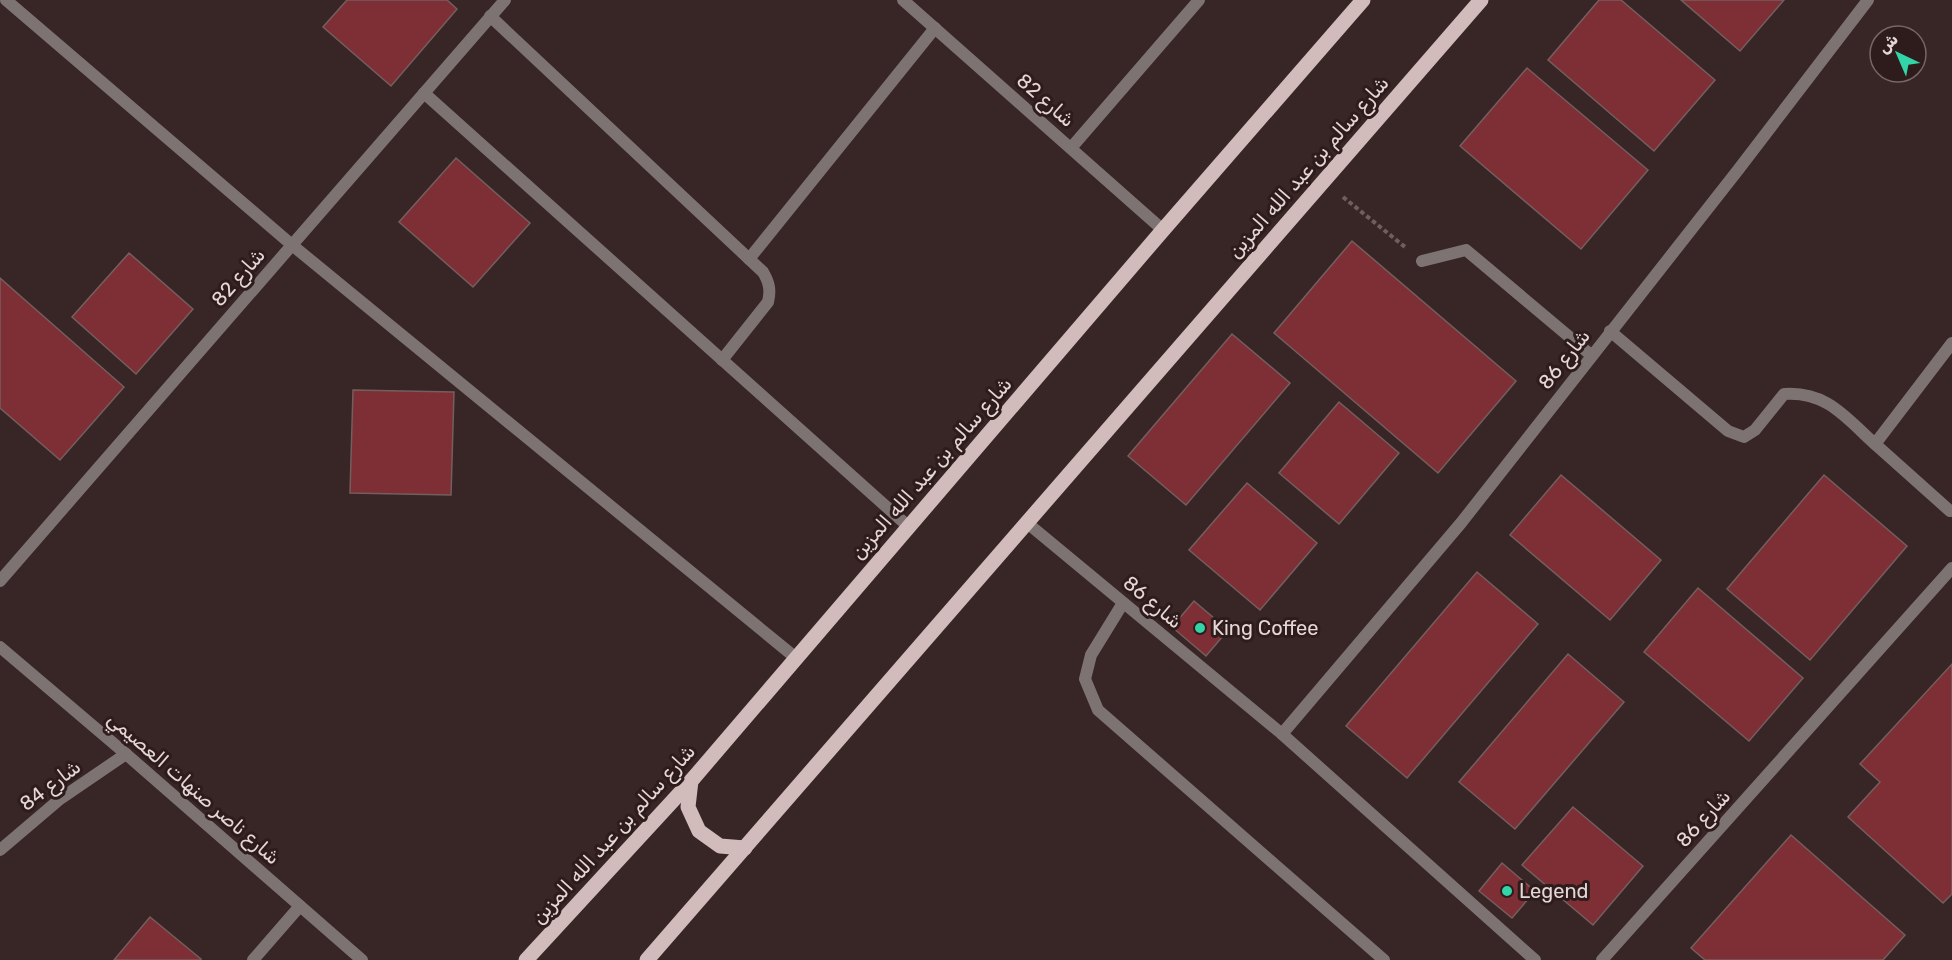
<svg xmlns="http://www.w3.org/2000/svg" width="1952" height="960" font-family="Rubik,'Noto Naskh Arabic',sans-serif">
<rect width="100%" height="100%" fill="#382525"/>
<g fill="#7d2f35" stroke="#755e5e" stroke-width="1.5">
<path d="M347,0h100l10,9 -66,77 -68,-59z"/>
<path d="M1599,0h22l94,80 -61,71 -106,-91z"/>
<path d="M1681,0h103l-44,51z"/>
<path d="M1527,68l121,102 -67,79 -121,-103z"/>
<path d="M456,158l74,65 -57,64 -74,-65z"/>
<path d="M1352,241l164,140 -78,92 -164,-140z"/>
<path d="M129,253l64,56 -57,65 -64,-57z"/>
<path d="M0,278l124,109 -64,73 -60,-52z"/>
<path d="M1232,334l58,49 -104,122 -58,-49z"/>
<path d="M353,390l101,2 -3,103 -101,-2z"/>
<path d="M1339,402l60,51 -60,71 -60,-51z"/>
<path d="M1561,475l100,85 -51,60 -100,-85z"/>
<path d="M1824,475l83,71 -97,114 -83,-71z"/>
<path d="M1247,483l70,60 -57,67 -71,-60z"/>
<path d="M1477,572l61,52 -131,154 -61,-52z"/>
<path d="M1698,588l105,90 -54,63 -105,-89z"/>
<path d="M1194,601l34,29 -22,26 -34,-29z"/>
<path d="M1568,654l56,48 -109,127 -56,-47z"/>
<path d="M1952,664v230l-9,9 -95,-86 32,-35 -20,-18z"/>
<path d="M1573,807l70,59 -50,59 -71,-60z"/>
<path d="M1791,835l114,100 -22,25h-178l-14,-12z"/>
<path d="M1502,863l33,28 -23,27 -33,-27z"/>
<path d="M150,917l51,42v1h-87z"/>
</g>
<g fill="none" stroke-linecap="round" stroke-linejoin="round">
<path stroke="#6f5e5e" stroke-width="4" stroke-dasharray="4.5 3" stroke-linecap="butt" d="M1343,197l62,50"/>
<g stroke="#7e7373" stroke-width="12">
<path d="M6,0l286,245 504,413"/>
<path d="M490,16l273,256c6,10 8,18 5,30l-46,58"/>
<path d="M424,93l485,434"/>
<path d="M1071,148l128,-148"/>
<path d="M749,259l186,-231"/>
<path d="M1422,261l44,-11 125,105"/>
<path d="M1610,331l118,100 16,6 11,-7 29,-36c43,-3 62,24 91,50l77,-101"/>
<path d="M1875,444l75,67"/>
<path d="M1123,603l-32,52 -6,24 13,31 286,250"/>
<path d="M253,960l47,-54"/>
</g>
<g stroke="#7e7373" stroke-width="12">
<path d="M903,0l260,230"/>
<path d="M1026,522l256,212 253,226"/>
<path d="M0,581l505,-581"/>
<path d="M1282,734l179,-211 277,-353 130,-170"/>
<path d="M0,850l60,-51 66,-45"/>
<path d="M1602,960l350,-392"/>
</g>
<path stroke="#7e7373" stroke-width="12" d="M0,647l126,107 236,206"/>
<g stroke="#d1bbbb" stroke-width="15">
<path d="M691,781l-3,26 11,24 21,15 25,2"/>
<path d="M526,960l165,-179 472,-551 200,-230"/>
<path d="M647,960l834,-960"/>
</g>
</g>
<g fill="#33d4a8" stroke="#2e1b1b" stroke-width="2">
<circle cx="1200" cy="628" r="6"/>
<circle cx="1507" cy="891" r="6"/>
</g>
<g text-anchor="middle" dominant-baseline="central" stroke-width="6" stroke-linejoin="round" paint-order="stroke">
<g font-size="20" fill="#e4d7d6" stroke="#2e1b1b">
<text transform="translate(1046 100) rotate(41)">شارع 82</text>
<text transform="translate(1308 167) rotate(-49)">شارع سالم بن عبد الله المزين</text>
<text transform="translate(238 277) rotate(-49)">شارع 82</text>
<text transform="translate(1564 359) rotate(-52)">شارع 86</text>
<text transform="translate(931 468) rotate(-49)">شارع سالم بن عبد الله المزين</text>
<text transform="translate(1153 602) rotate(40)">شارع 86</text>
<text transform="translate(50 785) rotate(-37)">شارع 84</text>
<text transform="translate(194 788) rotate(41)">شارع ناصر صنهات العصيمي</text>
<text transform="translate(1703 818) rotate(-48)">شارع 86</text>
<text transform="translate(613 834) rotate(-48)">شارع سالم بن عبد الله المزين</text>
</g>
<g font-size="20" fill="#e4d7d6" stroke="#2e1b1b" text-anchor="start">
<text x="1212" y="628">King Coffee</text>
<text x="1519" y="891">Legend</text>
</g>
</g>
<g transform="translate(1898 54) rotate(316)"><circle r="28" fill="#2e1b1b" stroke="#776666" stroke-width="1.5"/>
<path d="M0-4.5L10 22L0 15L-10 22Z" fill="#33d4a8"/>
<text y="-9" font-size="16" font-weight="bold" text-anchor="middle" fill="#e4d7d6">ش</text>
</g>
</svg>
